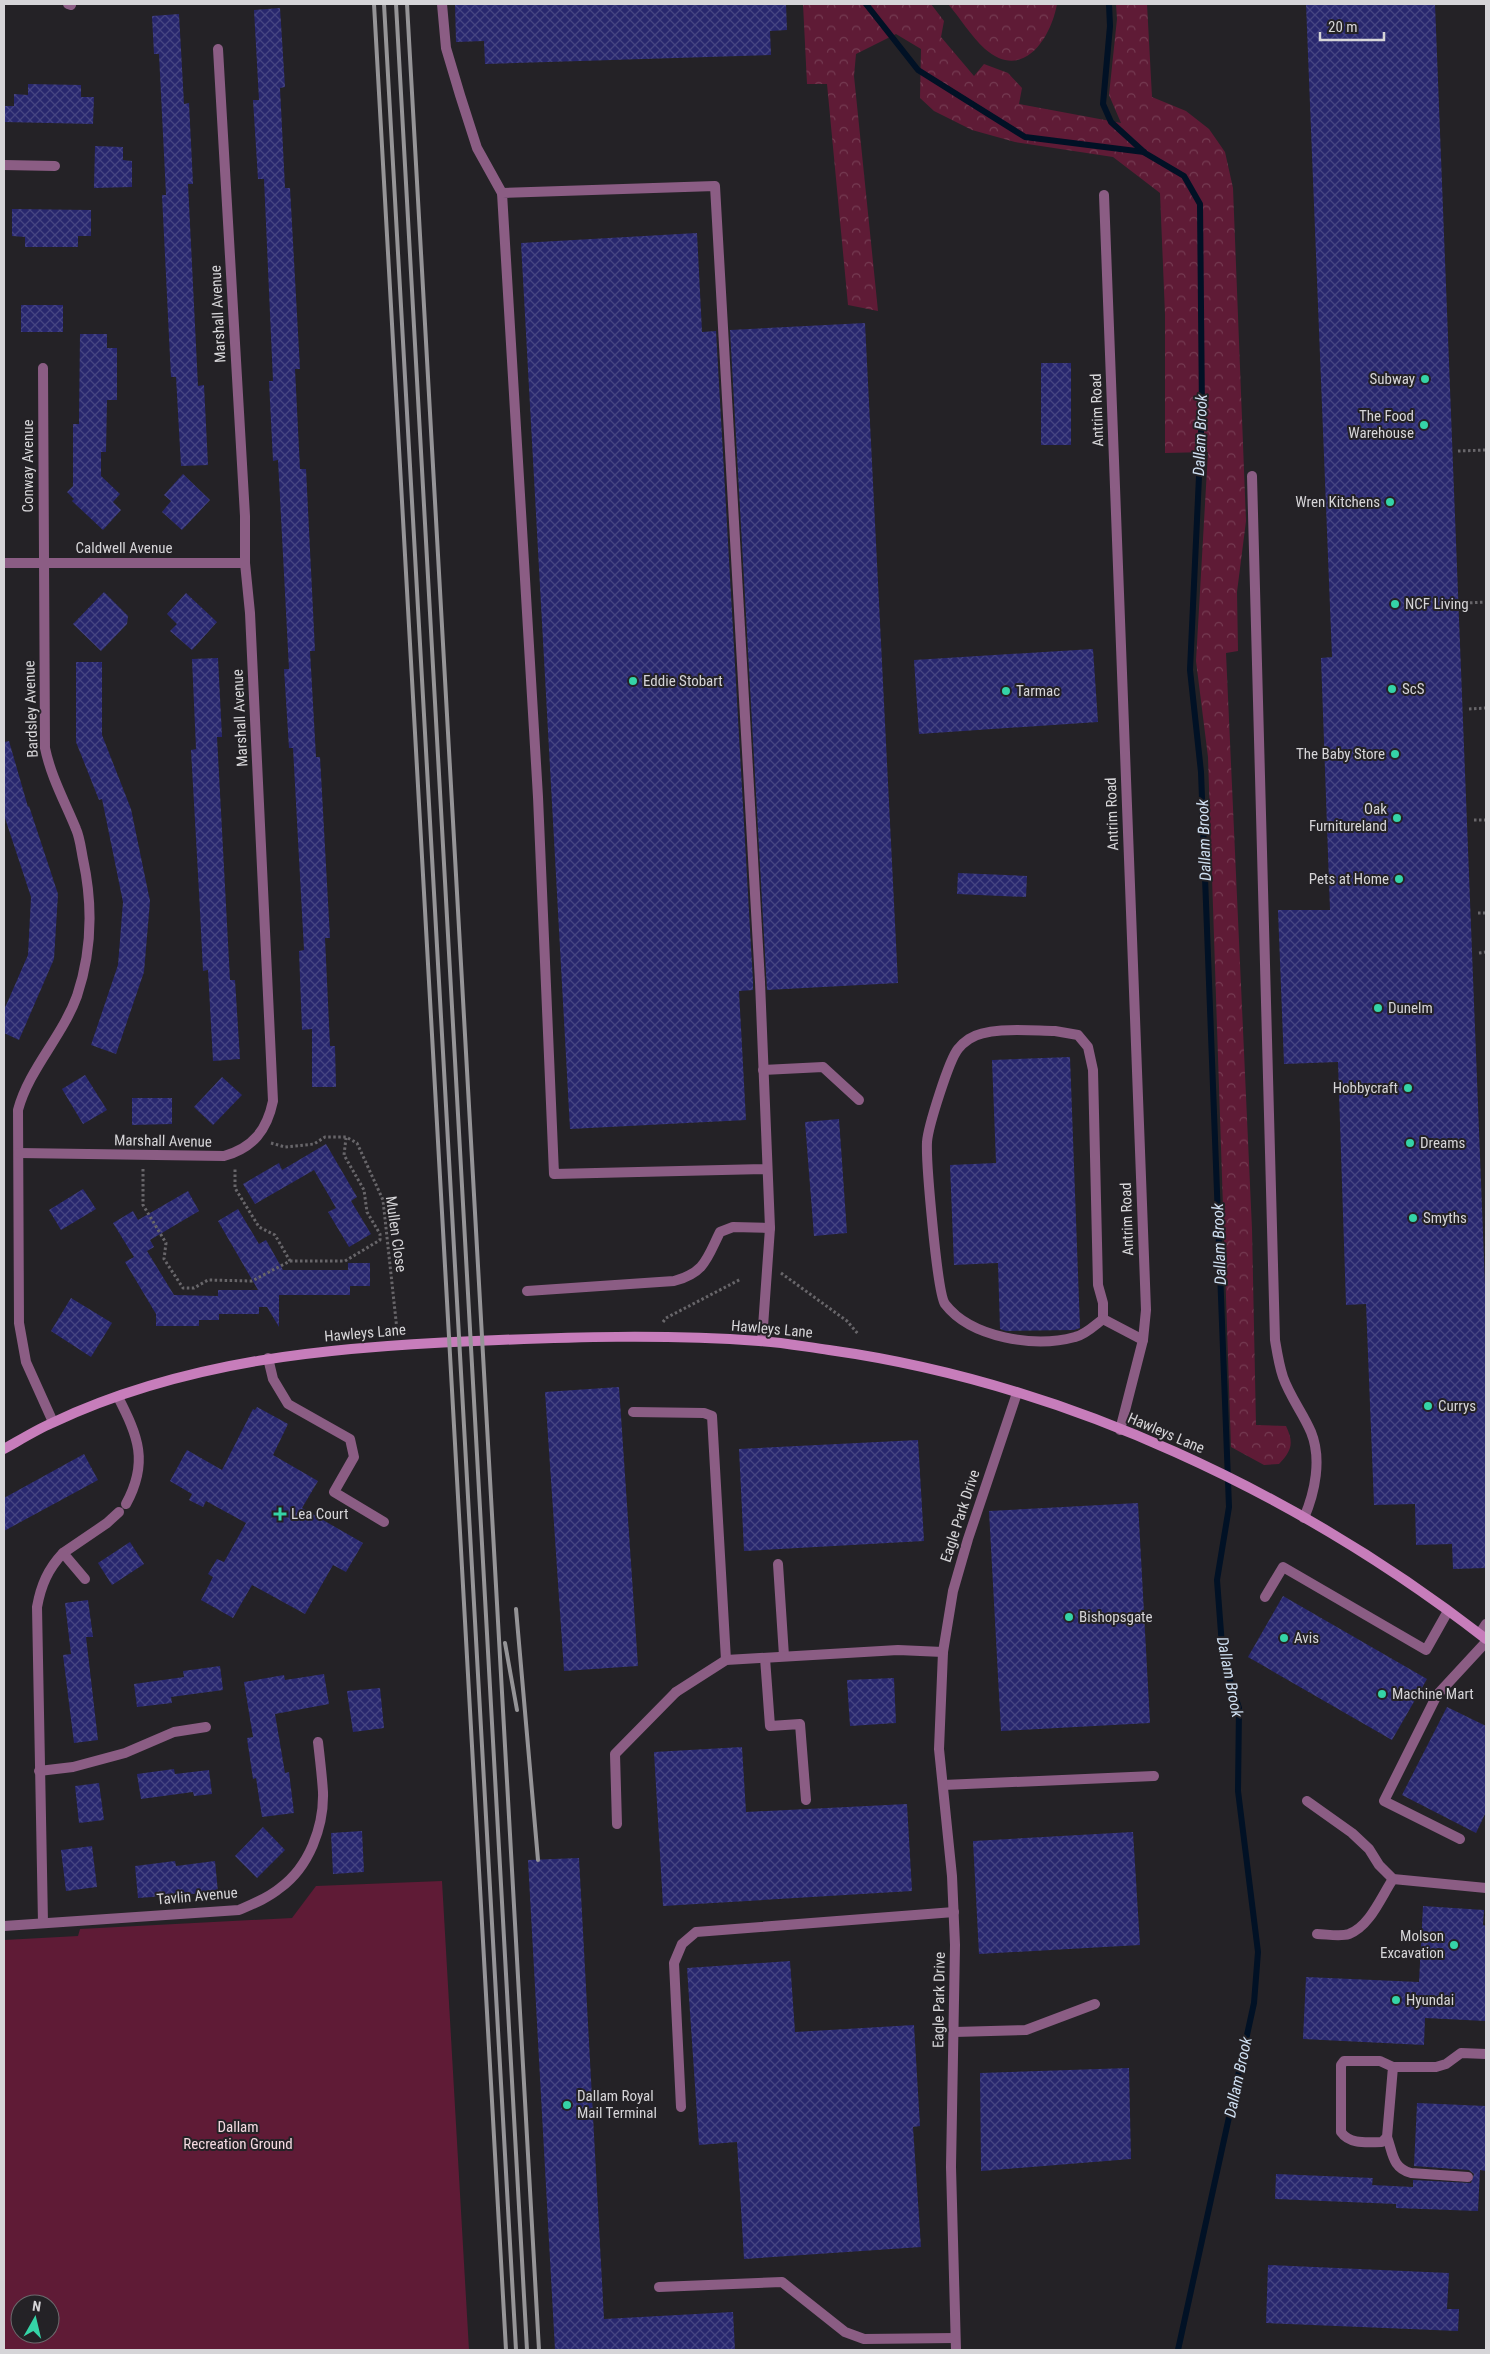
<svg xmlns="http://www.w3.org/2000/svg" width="1490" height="2354" font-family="'Roboto Condensed',sans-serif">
<defs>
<pattern id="forest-crowns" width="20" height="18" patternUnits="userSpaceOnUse" patternTransform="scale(1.25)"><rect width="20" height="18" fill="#5f1b36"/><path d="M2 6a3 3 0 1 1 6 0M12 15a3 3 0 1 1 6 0" fill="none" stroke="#753b52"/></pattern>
<pattern id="building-cross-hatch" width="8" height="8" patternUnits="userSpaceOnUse" patternTransform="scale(1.25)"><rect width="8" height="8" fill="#28276e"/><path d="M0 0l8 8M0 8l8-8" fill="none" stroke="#464582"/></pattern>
</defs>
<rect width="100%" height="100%" fill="#242226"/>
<path fill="#5f1b36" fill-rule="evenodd" d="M442,1881l27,469h-465v-410l74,-4 2,-7 212,-11 24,-32zM20,2304h30v30h-30z"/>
<g fill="url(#forest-crowns)">
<path d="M803,4h128l13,17 -3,16 33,39 10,-12 24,9 14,15 -3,16 102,19 -12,-28 8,-76 -1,-15h31l5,93 34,14 23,18 16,23 8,36 13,333 -9,71 1,59 -12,2 26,576 4,196 30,1c8,17 6,24 -7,38l-15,1 -33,-18 -23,-690 -12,-96 12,-209 -43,1v-139l-5,-121 -47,-36 -98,-15 -43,-12 -38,-19 -14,-13 1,-49 -25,-15 -40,20 -2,22 24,235 -30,-6 -21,-221h-20z"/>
<path d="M948,4h109c-6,34 -34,78 -72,45 -14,-13 -25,-31 -37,-45z"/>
</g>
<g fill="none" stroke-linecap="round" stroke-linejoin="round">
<g stroke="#011125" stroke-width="6">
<path d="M866,4l52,66 107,67 119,15"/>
<path d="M1109,4l1,22 -7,78 8,18 34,31 39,23 16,28 2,208 -12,258 11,102 28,735 -12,73 6,79 16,49 -1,83 20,161 -4,51 -76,347"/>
</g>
</g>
<g fill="url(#building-cross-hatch)">
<path d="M455,4h331l1,26 -17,1 1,24 -286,9 -1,-23 -28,1z"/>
<path d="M1306,4h129l51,1306v258l-33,1 -1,-25 -36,1 -1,-41 -41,1 -8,-201 -20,1 -8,-243 -54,2 -6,-154h52l-9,-252 11,-1z"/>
<path d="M280,8l5,79 -5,1 5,100h5l10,181h-5l5,100h6l9,182h-5l6,106h4l10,181h-5l5,108h5l1,41h-24v-58l-10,1 -3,-79 5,-1 -11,-202h-4l-5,-79h5l-11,-209 -5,1 -4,-80h4l-9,-202h-6l-5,-79h6l-5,-90z"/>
<path d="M179,14l5,90 5,-1 4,81h-5l10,202 6,-1 4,80 -27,1 -5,-89h-5l-9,-182h4l-7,-141h-5l-2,-38z"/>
<path d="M28,84l53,1v12h13l-1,27 -89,-2v-16h10v-12l14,1z"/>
<path d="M95,146l28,1v13l9,1v26l-38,1z"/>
<path d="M12,209l79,1v26h-13v11h-53v-10l-13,-1z"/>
<path d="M697,233l5,99 14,-1 37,651v8l-14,1 7,129 -176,9 -49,-886z"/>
<rect x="21" y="305" width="42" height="27"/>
<path d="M865,323l33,660 -131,7 -37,-660z"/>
<path d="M80,334h27v14h10v52h-10l-1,52h-5v24l19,18 -7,8 8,8 -18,20 -31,-29 2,-2 -7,-7 6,-6v-62h6z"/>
<rect x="1041" y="363" width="30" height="82"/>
<path d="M183,474l27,26 -28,30 -20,-18 9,-11 -7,-6z"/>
<path d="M104,592l24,24 -1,8 -26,27 -28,-27z"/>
<path d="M186,593l31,29 -25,28 -22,-19 7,-7 -10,-10z"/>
<path d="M1093,649l5,73 -179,12 -5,-74z"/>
<path d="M218,658l4,79h-5l13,243h5l5,79 -27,2 -5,-91 -5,1 -4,-79 -8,-142 5,-1 -4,-90z"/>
<path d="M76,662h26v73l29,74 19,92 -6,71 -28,82 -25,-9 27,-80 5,-63 -21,-103 -3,1 -23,-58z"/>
<path d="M9,741l19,66 1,-1 29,88 -4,65 -35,81 -15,-7v-23l24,-55 3,-58 -27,-82v-73z"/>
<path d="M958,873l69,3 -1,21 -69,-3z"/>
<path d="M1070,1057l10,271 -6,2 -68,1 -6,-2 -2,-66 -44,2 -4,-100 46,-2 -4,-103z"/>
<path d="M85,1075l22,35 -24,14 -21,-35z"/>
<path d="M222,1077l20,18 -29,30 -19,-18z"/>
<path d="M132,1098h40v26l-40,1z"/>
<path d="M839,1119l8,114 -33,3 -9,-114z"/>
<path d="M326,1144l31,53 -6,4 20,33 -22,13 -21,-35 8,-4 -22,-38 -59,34 -12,-20 36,-21 3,7z"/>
<path d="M83,1189l13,20 -35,21 -12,-20z"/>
<path d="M188,1191l11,20 -49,29 4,7 -7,4 27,44 44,1v-6h40l-40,-69 20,-12 21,35 7,-4 17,30h65v-7h22v23h-20v9h-71v32l-12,-20h-8v7h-40v6h-20v6h-43v-12l-31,-52 9,-5 -21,-34 20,-12 5,9z"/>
<path d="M71,1298l41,25 -21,34 -40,-26z"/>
<path d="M619,1387l19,279 -74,5 -19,-279z"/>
<path d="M257,1407l31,17 -15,31 45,26 -16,27 61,35 -17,29 -13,-7 -28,49 -53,-29 -19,33 -32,-18 12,-23 -5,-3 9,-15 7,3 22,-39 -40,-22 -3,6 -14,-7 3,-6 -22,-13 17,-31 35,20 31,-61 2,1z"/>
<path d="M918,1440l6,101 -180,10 -5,-102z"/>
<path d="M84,1454l14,26 -94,51v-33z"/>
<path d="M1138,1503l12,220 -149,8 -12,-220z"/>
<path d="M130,1542l14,22 -32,21 -14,-22z"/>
<path d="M1283,1596l144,83 -35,61 -144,-83z"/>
<path d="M88,1600l5,37h-7l12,103 -24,3 -11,-88 8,-1 -6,-51z"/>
<path d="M220,1666l3,24 -52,7 1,6 -35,4 -3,-23 50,-7 -1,-6z"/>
<path d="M324,1674l5,30 -54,10 10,59 4,-1 5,41 -32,4 -6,-39 -3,1 -6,-41 6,-1 -9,-55 40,-7 1,5z"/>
<path d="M894,1678l2,45 -46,3 -3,-46z"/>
<path d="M380,1688l4,40 -31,4 -6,-41z"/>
<path d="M1447,1707l39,19v86l-10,21 -74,-38z"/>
<path d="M742,1747l4,65 161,-8 5,87 -249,15 -9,-154z"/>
<path d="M174,1769l1,5 34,-4 3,24 -18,2 -1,-4 -52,7 -4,-25z"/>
<path d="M99,1783l5,37 -25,3 -4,-37z"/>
<path d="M263,1827l22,23 -28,28 -22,-22z"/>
<path d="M362,1831l2,41 -31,2 -2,-41z"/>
<path d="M1133,1832l7,113 -161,9 -6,-113z"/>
<path d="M92,1846l5,41 -31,4 -5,-41z"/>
<path d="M579,1858l25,461 129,-7 2,38h-180l-27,-490z"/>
<path d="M175,1861l1,5 39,-5 3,31 -80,6 -3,-32z"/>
<path d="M1423,1906l61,4 -1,15 3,1v95l-61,-3 -1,27 -121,-6 3,-62 113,5z"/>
<path d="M790,1961l5,71 119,-7 6,101 -7,1 8,120 -177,12 -7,-117 -38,3 -12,-177z"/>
<path d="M1129,2068l2,91 -150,12 -1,-98z"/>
<path d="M1417,2103l69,3v65l-6,-1 -2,41 -82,-3v-4l-121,-5 1,-25 97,4 -1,7 41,2v-7l58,3 3,-9 -5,-4 -55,-4z"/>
<path d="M1268,2265l181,8 -2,36h12l-1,22 -192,-8z"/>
</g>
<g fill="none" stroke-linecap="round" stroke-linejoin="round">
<g stroke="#68666a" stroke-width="3" stroke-dasharray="2.5 2.5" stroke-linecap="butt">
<path d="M1458,451l28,-1"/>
<path d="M1465,603l21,-1"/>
<path d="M1469,709l17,-1"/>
<path d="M1474,820h12"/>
<path d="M1478,913h8"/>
<path d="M1479,953l7,-1"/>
<path d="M271,1143l14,4 29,-3 11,-7h21l11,6 26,57 14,130"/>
<path d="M143,1169v36l23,38 -2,16 19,29h11l14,-8 44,1 38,-20 -15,-26 -16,-8 -24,-39v-21"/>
<path d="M290,1261h55l35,-21v-6l-13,-22 -3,-22 -20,-35 2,-17"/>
<path d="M781,1273l66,48 12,14"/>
<path d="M663,1322l3,-4 75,-39"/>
</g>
<g stroke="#8b5d84" stroke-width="10">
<path d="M68,4l3,1"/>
<path d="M442,4l4,44 14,47 17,53 25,45"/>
<path d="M1252,476l23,864c2,12 4,25 8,37 7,20 20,36 28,55 11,27 4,60 -7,86"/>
<path d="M1055,1031l23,4 10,12 5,23 5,215 5,18v16c-8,6 -18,16 -28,18 -40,11 -104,1 -130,-33 -8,-11 -19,-143 -18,-162 1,-15 22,-82 31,-93 3,-4 8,-8 11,-10 19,-13 64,-8 86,-8z"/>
<path d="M763,1070l60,-3 36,33"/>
<path d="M527,1291l147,-10c31,-8 33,-23 46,-49l13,-5 37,1"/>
<path d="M1103,1319l40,21"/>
<path d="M762,1341l8,-113 -10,-246 -45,-796 -213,7 36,604 16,377 213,-5"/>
<path d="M268,1358l5,21 15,25 62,35 4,18 -20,35 50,30"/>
<path d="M633,1412l71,1 8,3 14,244"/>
<path d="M778,1564l6,92"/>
<path d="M1265,1597l18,-30 143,83 22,-39"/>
<path d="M1480,1633l6,-9"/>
<path d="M765,1658l5,68 30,-2 6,76"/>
<path d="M943,1785l211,-9"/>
<path d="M1307,1801l45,32 17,16 10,16 14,14 93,9"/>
<path d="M617,1824l-2,-70 61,-62"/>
<path d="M1460,1839l-76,-38 53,-106 49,-53"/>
<path d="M1317,1934c9,0 23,3 32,0 21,-8 32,-37 44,-55"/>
<path d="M954,2032l72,-2 69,-26"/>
<path d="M1393,2067l-6,70 -5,5c-14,0 -32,3 -41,-10v-67l3,-4h36l13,6h43l10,-3 15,-11 25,1"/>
<path d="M681,2107l-7,-144 8,-19 14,-12 258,-20"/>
<path d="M1387,2137c6,16 5,31 24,36l57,4"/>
<path d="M659,2287l123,-5 63,50 19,7 91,-1"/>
</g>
<g stroke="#8b5d84" stroke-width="10">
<path d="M4,165l51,1"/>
<path d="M1104,195l42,1115 -3,30 -23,90"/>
<path d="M43,368l2,380c6,29 20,54 31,81 4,9 5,20 7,30 10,46 9,92 -6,137 -15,41 -48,73 -59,114l1,213 7,39 27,60"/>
<path d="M4,563h241"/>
<path d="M19,1153l205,3c29,-8 43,-26 49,-55l-23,-488 -5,-50v-47l-27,-467"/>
<path d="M118,1397c20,39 31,65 8,107"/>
<path d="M85,1579l-22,-26 44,-30 12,-11"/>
<path d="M676,1692l50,-32 172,-10 45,2"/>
<path d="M39,1771l34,-4 52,-14 49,-21 32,-5"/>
<path d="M43,1923l-6,-316c4,-22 11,-38 26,-54"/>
<path d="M4,1926l235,-16c14,-6 29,-12 41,-22 29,-21 44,-61 43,-96 -1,-16 -3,-33 -5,-50"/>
<path d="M956,2350l-5,-183 4,-222 -3,-69 -13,-127 4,-97 10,-61 15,-52 49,-146"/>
</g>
<path stroke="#c77dbb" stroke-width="10" d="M4,1449c16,-9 32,-19 48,-26 133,-63 279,-76 423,-82 95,-4 189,-7 284,0 23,1 47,6 70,9 236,33 469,143 657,289"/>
<g stroke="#959497" stroke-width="4">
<path d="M374,4l132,2346"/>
<path d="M384,4l132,2346"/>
<path d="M396,4l131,2346"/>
<path d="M407,4l132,2346"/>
<path d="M516,1609l22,251"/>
<path d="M505,1643l12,67"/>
</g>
</g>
<g fill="#35d4a7" stroke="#242226" stroke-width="2">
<circle cx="1425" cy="379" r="5"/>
<circle cx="1424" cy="425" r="5"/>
<circle cx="1390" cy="502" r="5"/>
<circle cx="1395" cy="604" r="5"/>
<circle cx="633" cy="681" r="5"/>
<circle cx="1392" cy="689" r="5"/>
<circle cx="1006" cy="691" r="5"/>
<circle cx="1395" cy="754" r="5"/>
<circle cx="1397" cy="818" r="5"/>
<circle cx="1399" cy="879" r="5"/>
<circle cx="1378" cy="1008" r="5"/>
<circle cx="1408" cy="1088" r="5"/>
<circle cx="1410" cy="1143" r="5"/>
<circle cx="1413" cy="1218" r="5"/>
<circle cx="1428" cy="1406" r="5"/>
<path d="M277.5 1506.5h5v5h5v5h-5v5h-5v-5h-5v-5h5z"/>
<circle cx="1069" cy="1617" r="5"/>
<circle cx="1284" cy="1638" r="5"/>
<circle cx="1382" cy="1694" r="5"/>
<circle cx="1454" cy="1945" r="5"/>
<circle cx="1396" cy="2000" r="5"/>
<circle cx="567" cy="2105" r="5"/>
</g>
<g text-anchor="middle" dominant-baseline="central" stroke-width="4" stroke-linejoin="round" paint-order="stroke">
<g font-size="15" fill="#d6d5d8" stroke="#242226">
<text transform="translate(218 314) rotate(-93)">Marshall Avenue</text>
<text transform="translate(1097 410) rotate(-92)">Antrim Road</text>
<text transform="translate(28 466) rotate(-90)">Conway Avenue</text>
<text x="124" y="548">Caldwell Avenue</text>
<text transform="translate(31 709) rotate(-92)">Bardsley Avenue</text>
<text transform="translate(240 718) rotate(-93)">Marshall Avenue</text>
<text transform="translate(1112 814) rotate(-92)">Antrim Road</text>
<text transform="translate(163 1141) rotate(1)">Marshall Avenue</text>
<text transform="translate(1127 1219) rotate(-92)">Antrim Road</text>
<text transform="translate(396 1234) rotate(82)">Mullen Close</text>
<text transform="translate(772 1329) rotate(5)">Hawleys Lane</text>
<text transform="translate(365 1333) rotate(-5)">Hawleys Lane</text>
<text transform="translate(1166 1433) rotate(23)">Hawleys Lane</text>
<text transform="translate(960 1516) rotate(-72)">Eagle Park Drive</text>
<text transform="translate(197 1896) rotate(-5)">Tavlin Avenue</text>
<text transform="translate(939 2000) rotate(-89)">Eagle Park Drive</text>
</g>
<g font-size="15" fill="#d6d5d8" stroke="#242226" text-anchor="start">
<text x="1415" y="379" text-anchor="end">Subway</text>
<text x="1414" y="416" text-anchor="end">The Food<tspan x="1414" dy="17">Warehouse</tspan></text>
<text x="1380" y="502" text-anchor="end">Wren Kitchens</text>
<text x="1405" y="604">NCF Living</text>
<text x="643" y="681">Eddie Stobart</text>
<text x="1402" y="689">ScS</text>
<text x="1016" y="691">Tarmac</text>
<text x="1385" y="754" text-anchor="end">The Baby Store</text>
<text x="1387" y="809" text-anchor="end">Oak<tspan x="1387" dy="17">Furnitureland</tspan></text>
<text x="1389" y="879" text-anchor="end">Pets at Home</text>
<text x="1388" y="1008">Dunelm</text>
<text x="1398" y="1088" text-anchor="end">Hobbycraft</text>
<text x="1420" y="1143">Dreams</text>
<text x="1423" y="1218">Smyths</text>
<text x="1438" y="1406">Currys</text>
<text x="291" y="1514">Lea Court</text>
<text x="1079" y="1617">Bishopsgate</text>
<text x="1294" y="1638">Avis</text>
<text x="1392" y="1694">Machine Mart</text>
<text x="1444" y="1936" text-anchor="end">Molson<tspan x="1444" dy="17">Excavation</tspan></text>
<text x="1406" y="2000">Hyundai</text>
<text x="577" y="2096">Dallam Royal<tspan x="577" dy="17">Mail Terminal</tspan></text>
</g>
<g font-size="15" fill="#f3d9e0" stroke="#242226">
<text x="238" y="2127">Dallam<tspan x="238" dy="17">Recreation Ground</tspan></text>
</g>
<g font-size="16" font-style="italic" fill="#cfdff1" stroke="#242226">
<text transform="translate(1200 435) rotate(-88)">Dallam Brook</text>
<text transform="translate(1204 840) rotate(-92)">Dallam Brook</text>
<text transform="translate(1219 1244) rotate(-92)">Dallam Brook</text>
<text transform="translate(1230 1677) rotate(79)">Dallam Brook</text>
<text transform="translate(1238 2077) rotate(-78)">Dallam Brook</text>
</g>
</g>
<rect width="1490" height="2354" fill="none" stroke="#d6d5d8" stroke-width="10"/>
<g transform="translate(35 2319) rotate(8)"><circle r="24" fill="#242226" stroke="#6b6a6d"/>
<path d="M0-4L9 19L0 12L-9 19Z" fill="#35d4a7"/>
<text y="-8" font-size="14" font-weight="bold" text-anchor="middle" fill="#d6d5d8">N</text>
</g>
<path d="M1320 32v8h64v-8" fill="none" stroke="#d6d5d8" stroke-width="2.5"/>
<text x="1328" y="32" font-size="15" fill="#d6d5d8" stroke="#242226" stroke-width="4" paint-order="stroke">20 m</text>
</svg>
